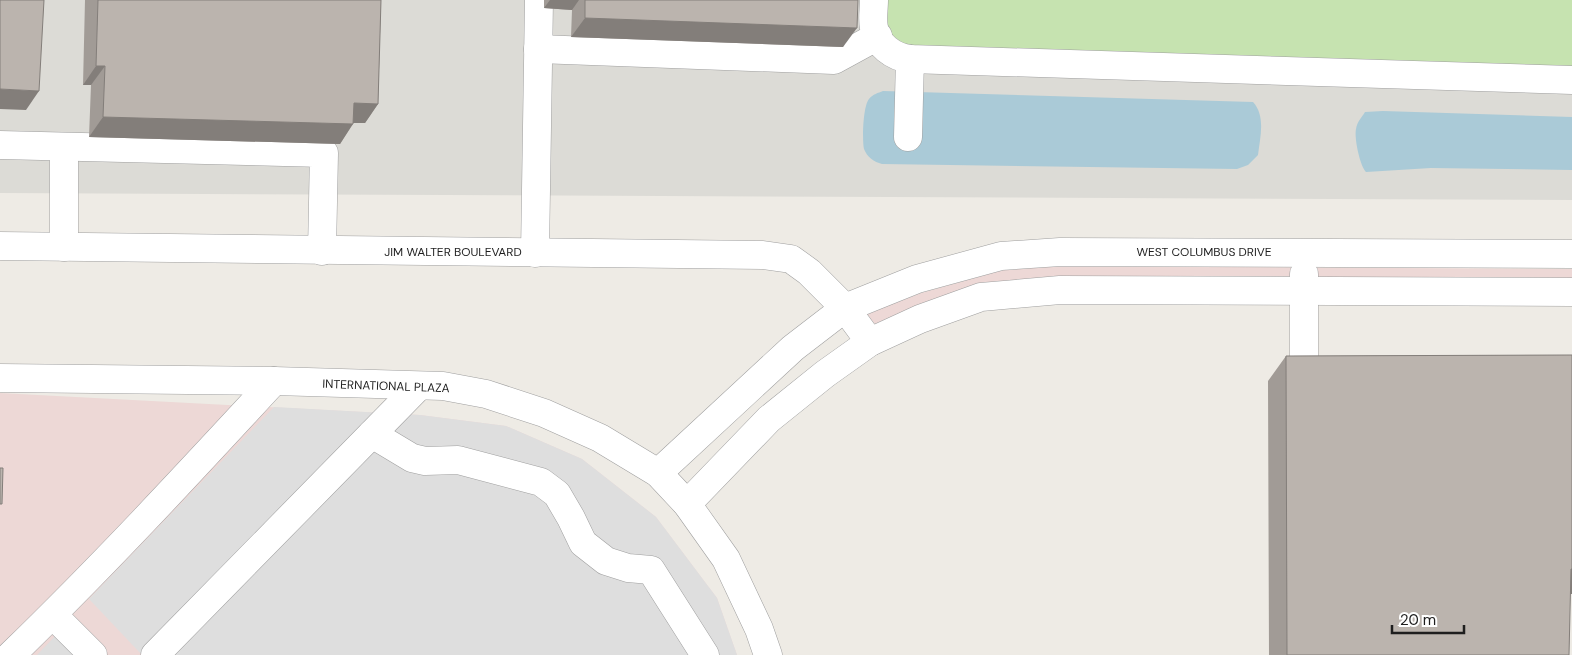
<svg xmlns="http://www.w3.org/2000/svg" width="1572" height="655" font-family="'DM Sans',sans-serif">
<rect width="100%" height="100%" fill="#eeebe5"/>
<g fill="#edd8d6">
<path d="M1061,266l511,3v9l-512,-2 -82,8 -62,22 -41,18 -9,-10 55,-21 82,-23z"/>
<path d="M0,393l420,22 86,11 76,33 74,58 61,81 20,57h-737z"/>
</g>
<path fill="#dcdbd6" d="M0,0h1572v200l-1572,-7z"/>
<path fill="#c6e3b0" d="M883,0h689v66l-153,-3 -504,-15c-28,-10 -29,-20 -32,-48z"/>
<g fill="#dedede">
<path d="M274,407l146,8 86,11 76,33 74,58 61,81 20,57h-595l-53,-56z"/>
<path d="M59,632l30,23h-52z"/>
</g>
<g fill="#aacad7">
<path d="M883,91l370,11c13,14 7,36 5,53l-10,10 -11,4 -355,-5c-8,-2 -15,-7 -18,-15 -2,-9 -1,-43 5,-50 4,-5 9,-6 14,-8z"/>
<path d="M1383,111l189,6v53l-141,-2 -65,4c-6,-6 -12,-34 -10,-43 1,-7 6,-12 9,-17z"/>
</g>
<g fill="none" stroke-linecap="round" stroke-linejoin="round">
<defs>
<g id="minor">
<path d="M874,0c0,9 -2,19 0,28 3,17 19,29 36,31l662,21"/>
<path d="M538,49l296,11 44,-24"/>
<path d="M908,137l2,-78"/>
<path d="M0,145l324,8 -2,98"/>
<path d="M64,147v100"/>
<path d="M0,246l763,9 28,4 18,13 36,36 25,34"/>
<path d="M535,253l4,-253"/>
<path d="M1304,374v-100"/>
<path d="M0,378l274,3 169,5 43,8 58,19 56,25 58,35 29,31 39,55 33,70 9,26"/>
<path d="M372,434l40,24 13,3 33,-1 83,22 16,12 14,24 12,25 23,18 22,7 23,2 54,85"/>
<path d="M658,473l135,-125 52,-40 72,-29 84,-23 59,-4 512,2"/>
<path d="M687,504l82,-85 56,-45 45,-32 50,-23 61,-22 79,-7 512,2"/>
<path d="M53,615l40,40"/>
<path d="M11,655c91,-88 177,-181 263,-274"/>
<path d="M155,655l264,-269"/>
</g>
</defs>
<use href="#minor" stroke="#9f9f9f" stroke-width="29"/>
<use href="#minor" stroke="#fff" stroke-width="28"/>
</g>
<g fill="#a19b96">
<path d="M85,0h296l-3,104 -13,19h-12l-13,21 -251,-7 2,-52h-8z"/>
<path d="M544,0h314l-15,47 -272,-10 1,-27 -28,-2z"/>
<path d="M1572,355v239h-2l-1,61h-300l-1,-274 18,-25z"/>
</g>
<g fill="#837e7a">
<path d="M550,0h29l-7,10 -28,-2z"/>
<path d="M585,18l272,10 -14,19 -272,-10z"/>
<path d="M96,66h9l-14,19h-8z"/>
<path d="M0,89l39,2 -13,19 -26,-1z"/>
<path d="M354,103l24,1 -13,19h-25z"/>
<path d="M103,117l250,7 -13,20 -251,-7z"/>
<path d="M1571,569h1v25h-19z"/>
</g>
<g fill="#bbb4ae" stroke="#837e7a">
<path d="M0,0h44l-5,91 -39,-2z"/>
<path d="M98,0h283l-3,104 -24,-1 -1,21 -250,-7 2,-51h-9z"/>
<path d="M585,0h273l-1,28 -272,-10z"/>
<path d="M1572,355v214h-1l-2,86h-282l-1,-299z"/>
<path d="M0,468h3l-1,36h-2z"/>
</g>
<g text-anchor="middle" dominant-baseline="central" stroke-width="4" stroke-linejoin="round" paint-order="stroke">
<g font-size="12" fill="#1e1e1e" stroke="#fff">
<text x="453" y="252">JIM WALTER BOULEVARD</text>
<text x="1204" y="252">WEST COLUMBUS DRIVE</text>
<text transform="translate(386 386) rotate(2)">INTERNATIONAL PLAZA</text>
</g>
</g>
<path d="M1392 625v8h72v-8" fill="none" stroke="#1e1e1e" stroke-width="2.5"/>
<text x="1400" y="625" font-size="15" fill="#1e1e1e" stroke="#ffffff" stroke-width="4" paint-order="stroke">20 m</text>
</svg>
